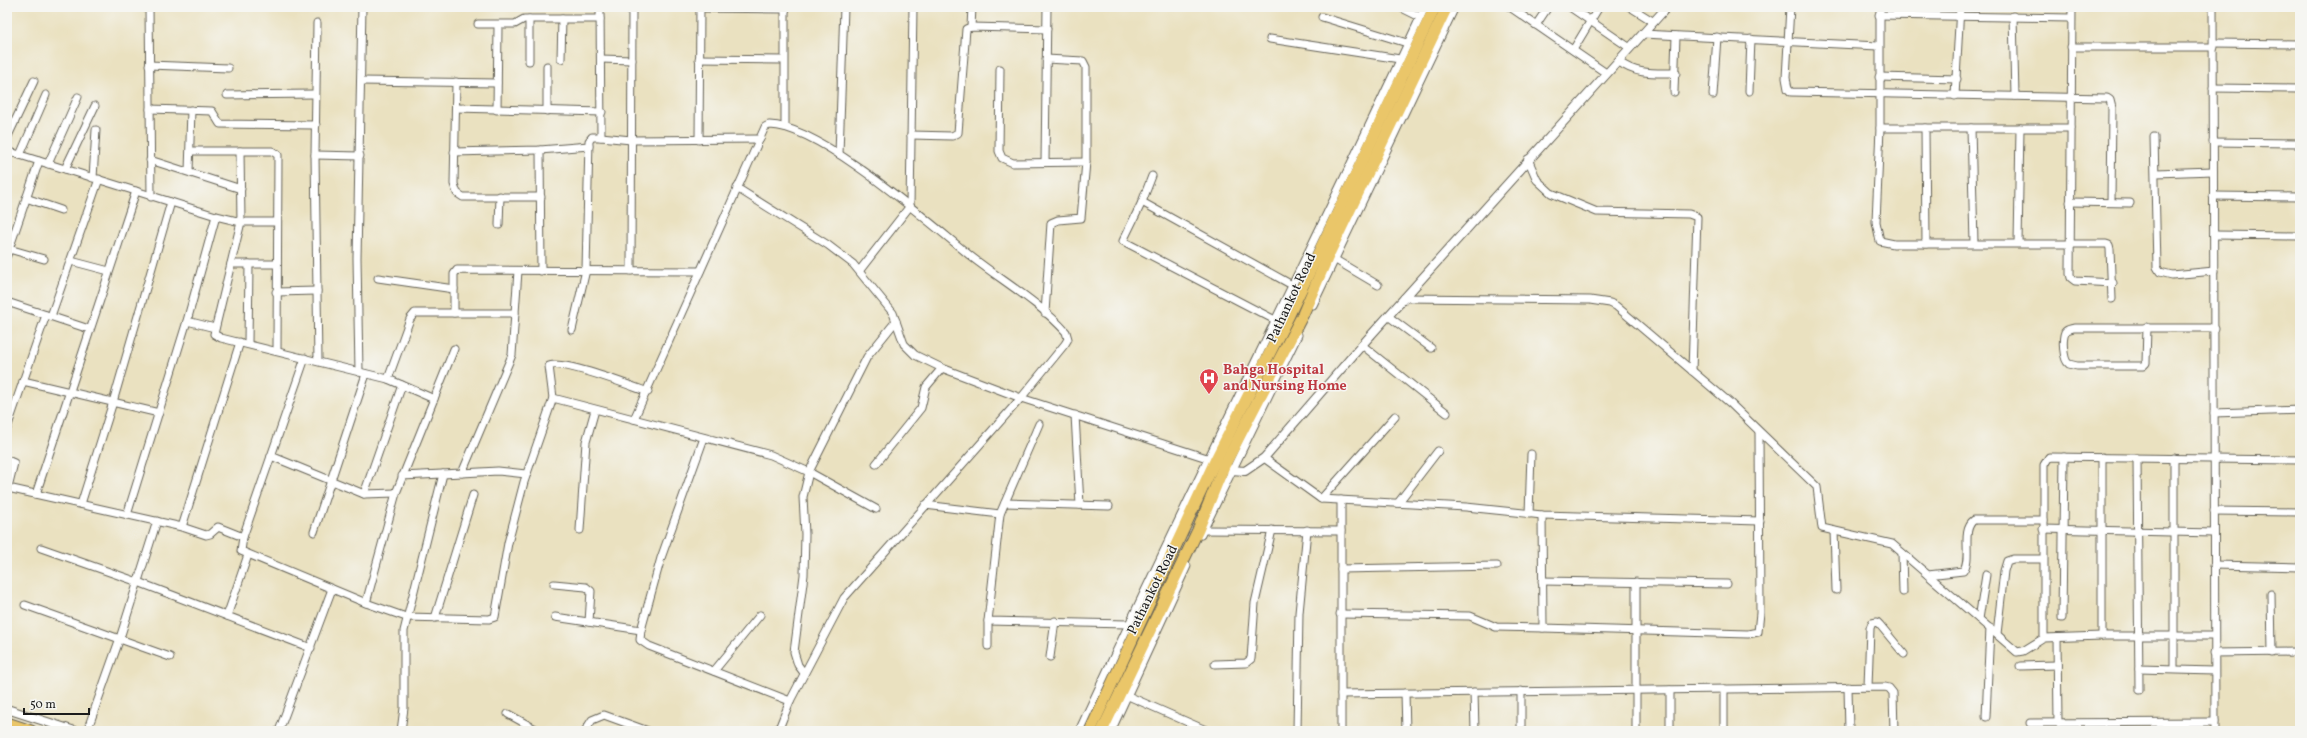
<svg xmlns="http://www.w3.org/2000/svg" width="2307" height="738" font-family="Vollkorn,serif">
<rect width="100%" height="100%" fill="#f6f6f2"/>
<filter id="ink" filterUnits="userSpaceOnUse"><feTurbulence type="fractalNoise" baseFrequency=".025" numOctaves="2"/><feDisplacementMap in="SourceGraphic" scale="8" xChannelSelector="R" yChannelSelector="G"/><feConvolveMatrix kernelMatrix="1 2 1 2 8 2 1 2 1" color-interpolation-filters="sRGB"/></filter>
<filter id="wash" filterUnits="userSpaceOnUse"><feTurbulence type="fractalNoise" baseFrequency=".012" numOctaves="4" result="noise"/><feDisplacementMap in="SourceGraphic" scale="16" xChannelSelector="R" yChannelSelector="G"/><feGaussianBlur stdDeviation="0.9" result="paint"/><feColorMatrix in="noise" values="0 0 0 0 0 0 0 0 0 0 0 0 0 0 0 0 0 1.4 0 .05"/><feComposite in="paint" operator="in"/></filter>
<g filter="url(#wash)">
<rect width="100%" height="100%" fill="#eae1c0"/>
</g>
<g filter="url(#ink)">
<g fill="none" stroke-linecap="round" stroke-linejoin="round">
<defs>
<g id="minor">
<path d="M149,7l2,190"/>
<path d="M1400,7l20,10"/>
<path d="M1510,7l96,66"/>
<path d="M1570,7l60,41"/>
<path d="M1630,7l24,15"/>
<path d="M1790,7l-4,71 2,11 3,3 316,6 3,2 2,8 -1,94"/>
<path d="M1880,7v121l-4,94 4,19 14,3h212l3,1 1,4 2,50"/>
<path d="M2072,7l-2,267 1,4 4,3 38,2"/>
<path d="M2213,7l2,724"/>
<path d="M699,8l87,1"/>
<path d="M1879,15l192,3"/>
<path d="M2013,16l2,80"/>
<path d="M1322,17l85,26"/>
<path d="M317,23l-2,132 3,206"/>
<path d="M478,24h37l9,-5h76"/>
<path d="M1536,25l12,-18"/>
<path d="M971,27l1,-20"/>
<path d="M1643,34l235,12"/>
<path d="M1270,39l130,20"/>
<path d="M2214,43l86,1"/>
<path d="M2071,47h143"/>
<path d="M1573,50l26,-43"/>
<path d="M561,59l1,-40"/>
<path d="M601,59l31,1"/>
<path d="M699,59l85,1"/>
<path d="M529,61v-42"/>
<path d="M1618,61c18,14 36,12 58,12"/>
<path d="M149,65l79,3"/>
<path d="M547,66v45"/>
<path d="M1000,69l-1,82 3,7 11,5 73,-1"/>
<path d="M1879,77l78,2"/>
<path d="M361,81l136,2"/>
<path d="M456,82l-2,102 3,9 6,4h78"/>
<path d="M2213,88l87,1"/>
<path d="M1749,91l2,-52"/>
<path d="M1674,92l2,-56"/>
<path d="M227,95l88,-1"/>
<path d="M1713,95l4,-58"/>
<path d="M1955,96l5,-89"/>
<path d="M456,108l146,4"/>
<path d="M150,109l62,2 8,13 96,1"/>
<path d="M497,110l1,-84"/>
<path d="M785,127v-120"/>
<path d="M1880,128h191"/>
<path d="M1925,128l1,116"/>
<path d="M1971,128l3,115"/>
<path d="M911,135l41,1 6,-3 8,-104 5,-2 76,2"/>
<path d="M601,137l30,3 129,-1"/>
<path d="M2154,137l3,130 3,5 12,3 42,-4"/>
<path d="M7,138l27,-57"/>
<path d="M699,140l1,-133"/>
<path d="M2213,142l87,1"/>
<path d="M540,150l1,121"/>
<path d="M7,151l209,65 25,6h36"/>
<path d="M191,151h81l6,4 -1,196"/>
<path d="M240,151l1,71 -27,112 7,4 167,41 46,20"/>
<path d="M454,152l86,-2 49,-4"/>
<path d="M839,154l5,-147"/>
<path d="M20,155l26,-60"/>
<path d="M315,155l45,1"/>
<path d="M1528,159l9,21 14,13 46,19 92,2 8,3 -5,154"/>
<path d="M150,160l91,29"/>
<path d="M1045,162l2,-155"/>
<path d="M48,164l30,-67"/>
<path d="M65,169l30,-63"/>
<path d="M189,171l2,-61"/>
<path d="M2156,173l57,-2"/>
<path d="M1152,176l-10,26 -19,39 152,79"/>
<path d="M93,178l3,-48"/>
<path d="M737,188l91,57 25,19 40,49 11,31 11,11 27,13 79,30 189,61"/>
<path d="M2213,196l87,1"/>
<path d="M26,198l35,12"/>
<path d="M1142,202l150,83"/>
<path d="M2070,202l60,1"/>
<path d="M499,225l1,-29"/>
<path d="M2214,235l86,1"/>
<path d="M2018,243l2,-115"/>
<path d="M9,249l35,10"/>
<path d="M7,255l32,-94"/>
<path d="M1334,259l44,26"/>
<path d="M71,261l38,10"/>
<path d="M231,264h45"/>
<path d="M860,270l50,-64 3,-199"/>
<path d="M631,271l1,-264"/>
<path d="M378,278l76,11"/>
<path d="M276,292l41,-1"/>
<path d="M1404,298l186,2 20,3 6,3 114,97 87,84 5,41 70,16 125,108 6,-1 21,-13v-173l5,-8 251,3"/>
<path d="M7,302l82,27"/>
<path d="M1313,305l142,-298"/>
<path d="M454,313v-39l3,-4 243,1"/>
<path d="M1045,313l6,-90 7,-3 23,-2 5,-56v-95l-3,-6 -37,-2"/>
<path d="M51,316l48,-137"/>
<path d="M1388,316l43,32"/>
<path d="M187,321l28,7"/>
<path d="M2147,327l-1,36 -3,3h-66l-8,-2c-6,-4 -7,-25 -4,-32 2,-3 6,-3 9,-4h141"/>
<path d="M572,330l14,-60 3,-129 3,-4h9l-1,-130"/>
<path d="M248,343l1,-79"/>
<path d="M1362,345l85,68"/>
<path d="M305,358l-62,179 -2,14 125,52 40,14 83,2 6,-2 13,-74 16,-61 29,-84 218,57 38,17 67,37"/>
<path d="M359,372l-2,-114 5,-251"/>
<path d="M388,379l22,-60 5,-6h100"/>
<path d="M23,381l136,32"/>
<path d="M553,398l-4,-32c12,-7 82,20 99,26"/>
<path d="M2214,413l86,-3"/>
<path d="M1075,415l5,90"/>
<path d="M634,419l131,-292 4,-2c50,-1 163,100 204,133 31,24 67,45 93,74l2,7 -3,5 -44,54 -177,200 -54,103 -12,30"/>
<path d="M1039,424l-39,90 -12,107 140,3"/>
<path d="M7,428l39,-113"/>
<path d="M704,438l-43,120 -20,72 -1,10 9,6 141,55"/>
<path d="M271,456l93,38 32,-1"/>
<path d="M2102,457v179h112"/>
<path d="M1264,458l57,41 145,8 76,8 218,6"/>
<path d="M2137,458l2,232"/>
<path d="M7,460l7,3 -7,28"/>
<path d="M876,464l45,-56 5,-21 16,-19"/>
<path d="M462,473l36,-2 28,3"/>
<path d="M402,476l60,-3 50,-118 6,-84"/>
<path d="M8,488l174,39 24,8 4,-1 8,-7 25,10"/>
<path d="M36,494l100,-303"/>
<path d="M364,494l38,-109"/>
<path d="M1321,499l74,-83"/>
<path d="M1341,500v231"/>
<path d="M1005,503l104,3"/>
<path d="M1398,503l40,-52"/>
<path d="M81,504l32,-102 58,-200"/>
<path d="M925,505l75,9"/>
<path d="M2214,511l86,1"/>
<path d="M1529,514l2,-60"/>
<path d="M127,515l60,-194 29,-105"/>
<path d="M1542,515l1,113 205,6 10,-2 2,-19 -1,-181"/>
<path d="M182,527l58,-185"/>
<path d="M2043,529l171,4"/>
<path d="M580,530l6,-88 9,-32"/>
<path d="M1201,530l140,1"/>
<path d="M1834,531l2,59"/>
<path d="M314,532l52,-158"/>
<path d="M1201,535l97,-200"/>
<path d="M41,548l97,34 173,66"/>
<path d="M1902,553l1,39"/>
<path d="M2214,565l86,2"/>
<path d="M1341,569l156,-3"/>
<path d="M1928,575l35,-4c10,-13 -3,-41 11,-51h70"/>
<path d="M1542,581l185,3"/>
<path d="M554,584l32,3 5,4 -2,31"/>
<path d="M2271,594l1,59"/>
<path d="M366,603l30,-110 58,-144"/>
<path d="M25,605l145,52"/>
<path d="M1340,614l130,2 26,11 47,1"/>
<path d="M227,616l21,-61"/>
<path d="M555,617l86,13"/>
<path d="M435,618l38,-123"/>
<path d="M2062,618l2,-161"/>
<path d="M1979,619l7,-44"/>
<path d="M988,621v25"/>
<path d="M1997,634l7,-63 3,-10 6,-2h29"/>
<path d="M2044,638l58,-2"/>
<path d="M2057,638l1,85"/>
<path d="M2214,653l86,-1"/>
<path d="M1050,657l5,-36"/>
<path d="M1215,664l31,-1 5,-4 4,-56 17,-73"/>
<path d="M2020,666l37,-1"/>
<path d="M2139,669l75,2"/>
<path d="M2174,669v-211"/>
<path d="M714,671l46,-56"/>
<path d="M804,673l-6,-8 -4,-13 10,-77 1,-41 -2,-37 6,-25 58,-115 29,-36"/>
<path d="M1848,687l1,44"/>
<path d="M1868,687l2,-59 2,-5 5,-1 3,3 24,29"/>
<path d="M1670,690v41"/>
<path d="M1474,692l1,39"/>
<path d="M1405,693l1,38"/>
<path d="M1341,694l544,-7 4,1 4,5 1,38"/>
<path d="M1126,695l82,36"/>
<path d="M508,714l31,17"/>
<path d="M1986,717l4,-89"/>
<path d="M2030,723l185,-1"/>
<path d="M87,731l33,-93 37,-117"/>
<path d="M279,731l53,-142"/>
<path d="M401,731l3,-23v-77l39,-157"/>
<path d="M585,731l7,-11 12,-5 44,16"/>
<path d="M1079,731c112,-243 233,-481 346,-724"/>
<path d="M1111,731l76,-165"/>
<path d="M1297,731l2,-118 8,-83"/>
<path d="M1521,731v-40"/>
<path d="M1636,731v-149"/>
<path d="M1724,731v-42"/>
</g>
<g id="tertiary">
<path d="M1220,464l11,6 14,1 19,-13 98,-113 305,-338"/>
<path d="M7,709l68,22"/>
</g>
<g id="trunk">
<path d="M7,723l24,8"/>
<path d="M1090,731l125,-270 74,-146 146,-308"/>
<path d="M1102,731l96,-201 26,-64 79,-152 26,-60 118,-247"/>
</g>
</defs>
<use href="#minor" stroke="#646155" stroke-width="9"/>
<use href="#tertiary" stroke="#646155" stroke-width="10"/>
<use href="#trunk" stroke="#646155" stroke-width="13"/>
<use href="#minor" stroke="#fff" stroke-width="7"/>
<use href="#tertiary" stroke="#fff" stroke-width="8"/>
<use href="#trunk" stroke="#eac669" stroke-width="11"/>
</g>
</g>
<defs>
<symbol id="hospital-pin" viewBox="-11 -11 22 30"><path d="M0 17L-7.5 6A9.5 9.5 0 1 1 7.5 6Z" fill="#e0444e" stroke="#f6f6f2"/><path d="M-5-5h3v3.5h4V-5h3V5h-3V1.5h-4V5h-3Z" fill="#fff"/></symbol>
</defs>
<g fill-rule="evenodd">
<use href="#hospital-pin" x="1198" y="367" width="22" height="30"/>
</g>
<g text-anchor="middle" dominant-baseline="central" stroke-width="3" stroke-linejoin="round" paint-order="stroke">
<g font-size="14" fill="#1c1c1c" stroke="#f6f6f2">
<text transform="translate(1292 298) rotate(-65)">Pathankot Road</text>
<text transform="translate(1153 590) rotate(-64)">Pathankot Road</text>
</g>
<g font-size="14" font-weight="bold" fill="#be3a42" stroke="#f6f6f2" text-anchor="start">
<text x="1223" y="370">Bahga Hospital<tspan x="1223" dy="16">and Nursing Home</tspan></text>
</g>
</g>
<rect width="2307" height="738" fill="none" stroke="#f6f6f2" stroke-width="24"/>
<path d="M24 708v6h65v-6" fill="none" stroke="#1c1c1c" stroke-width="2"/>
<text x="30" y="708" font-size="12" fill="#1c1c1c" stroke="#f6f6f2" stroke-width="3" paint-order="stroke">50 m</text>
</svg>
